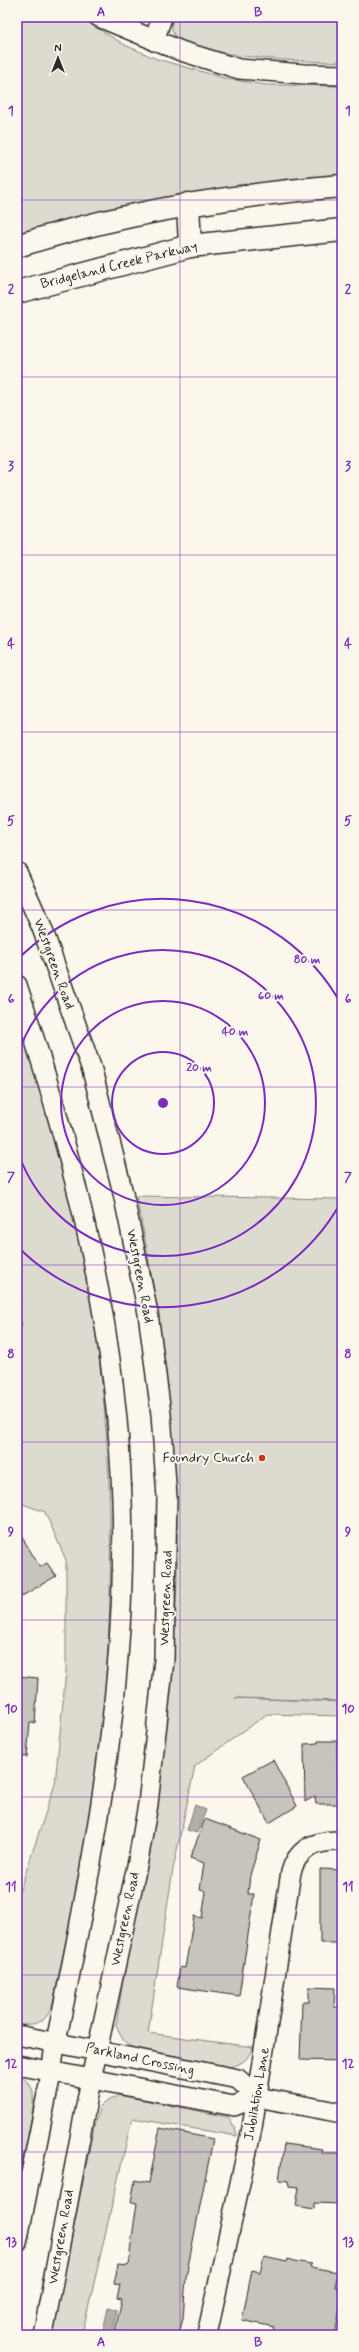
<svg xmlns="http://www.w3.org/2000/svg" width="359" height="2352" font-family="Mynerve,sans-serif">
<rect width="100%" height="100%" fill="#fbf7ec"/>
<filter id="ink" filterUnits="userSpaceOnUse"><feTurbulence type="fractalNoise" baseFrequency=".025" numOctaves="2"/><feDisplacementMap in="SourceGraphic" scale="8" xChannelSelector="R" yChannelSelector="G"/><feConvolveMatrix kernelMatrix="1 2 1 2 8 2 1 2 1" color-interpolation-filters="sRGB"/></filter>
<g filter="url(#ink)">
<g fill="#dddad0" stroke="#84827e">
<path d="M17,17h62l46,28 32,14 71,20 39,6 75,1v90l-325,60z"/>
<path d="M173,17h169v45c-29,0 -152,-4 -168,-27 -3,-5 -3,-12 -1,-18z"/>
<path d="M17,1005c13,46 26,92 39,137 6,23 14,46 19,69 37,173 44,351 26,526 -9,90 -30,178 -48,266 -7,20 -13,21 -34,22h-2v-126l38,-115 11,-113v-111l-21,-48 -28,-10v-167l5,-10 -3,-9 2,-21 -4,-35z"/>
<path d="M136,1196l206,3v502l-107,-3 107,4v14l-75,-2 -72,52 -22,103 -25,164 105,14c-5,12 -10,17 -23,20l-99,-20 -8,-7 -7,-15c16,-109 40,-218 54,-328 3,-19 3,-39 4,-58 11,-149 -7,-297 -38,-443z"/>
<path d="M17,2075c7,4 12,6 15,14 6,14 -11,78 -15,96z"/>
<path d="M119,2095l109,22 3,7 4,3 2,9 -105,-18 -50,217h-30l42,-209 6,-20z"/>
</g>
<g fill="#b1afa7" stroke="#7b7a75">
<path d="M17,1260l4,35 -2,21 3,9 -5,10z"/>
<path d="M195,1805l11,5 -9,23 -10,-3z"/>
<path d="M108,2308l9,2 -4,21 7,2 -1,2h-17z"/>
</g>
<g fill="#c7c4bc" stroke="#2b2b2b">
<path d="M17,1529l23,38 7,-4 9,13 -39,23z"/>
<path d="M17,1676l21,2 -3,45h-5l-3,34 -10,-1z"/>
<path d="M318,1741h19l1,63h-22l-1,-8 -10,6 -1,-58 14,-1z"/>
<path d="M273,1760l24,46 -28,17 -26,-47z"/>
<path d="M205,1819l56,21 -11,35 -2,19h6l-15,102 -62,-9 3,-20 5,1 9,-52 8,2 4,-27 -6,-1 4,-27 -14,-5z"/>
<path d="M320,1869l22,1v73h-22z"/>
<path d="M309,1987l26,1 -1,19h8v54l-42,-1 2,-58h7z"/>
<path d="M160,2128l53,11 -27,138 -3,41 -4,17h-58l1,-3 -7,-1 7,-32 -5,-1 3,-13 -6,-1 4,-20 10,1 9,-62 -6,-1 4,-22 14,3z"/>
<path d="M284,2144l38,5 -1,4h21v51l-28,-1v6l-18,-3 3,-19 -10,-1 -1,-5 -9,-1z"/>
<path d="M264,2257l23,5 1,-3 7,2 16,3 -1,3 28,5 -3,15 7,1v8l-7,39h-37l-25,-5 1,-3 -32,-7 10,-50 8,2z"/>
</g>
<g fill="none" stroke-linecap="round" stroke-linejoin="round">
<defs>
<g id="minor">
<path d="M99,17l82,34 58,18 65,5 38,1"/>
<path d="M154,41l8,-24"/>
<path d="M17,872l25,56 50,142 31,123 25,120 13,101 6,83 -3,163 -16,144 -10,57 -47,218 -48,256"/>
<path d="M17,985c55,166 100,338 105,515 6,183 -28,362 -66,541 -3,12 -3,25 -6,38 -11,54 -22,109 -33,164"/>
<path d="M17,2035l221,44 19,18"/>
<path d="M17,2065l217,41 23,-9 85,16"/>
<path d="M207,2335l45,-207 39,-256c7,-25 26,-32 51,-31"/>
</g>
<g id="major">
<path d="M188,204l2,42"/>
<path d="M17,246c105,-34 215,-51 325,-60"/>
<path d="M17,292l173,-46 152,-16"/>
</g>
</defs>
<use href="#minor" stroke="#2b2b2b" stroke-width="22"/>
<use href="#major" stroke="#2b2b2b" stroke-width="25"/>
<use href="#minor" stroke="#fbf7ec" stroke-width="19"/>
<use href="#major" stroke="#fbf7ec" stroke-width="22"/>
</g>
</g>
<path fill="none" stroke="#7b2cbf" stroke-width="1" stroke-opacity="0.55" d="M180,17v2318M17,200h325M17,377h325M17,555h325M17,732h325M17,910h325M17,1087h325M17,1265h325M17,1442h325M17,1620h325M17,1797h325M17,1975h325M17,2152h325"/>
<g fill="none" stroke="#7b2cbf" stroke-width="2">
<circle cx="163" cy="1103" r="51"/>
<circle cx="163" cy="1103" r="102"/>
<path d="M17 1057A153 153 0 1 1 17 1149"/>
<path d="M341 1202A204 204 0 0 1 17 1246M17 960A204 204 0 0 1 341 1004"/>
</g>
<circle fill="#c8321e" stroke="#fbf7ec" stroke-width="1.5" cx="262" cy="1458" r="4"/>
<g text-anchor="middle" dominant-baseline="central" stroke-width="4" stroke-linejoin="round" paint-order="stroke">
<g font-size="14" fill="#2b2b2b" stroke="#fbf7ec">
<text transform="translate(119 265) rotate(-14)">Bridgeland Creek Parkway</text>
<text transform="translate(54 964) rotate(70)">Westgreen Road</text>
<text transform="translate(140 1276) rotate(79)">Westgreen Road</text>
<text transform="translate(166 1598) rotate(-88)">Westgreen Road</text>
<text transform="translate(125 1919) rotate(-78)">Westgreen Road</text>
<text transform="translate(140 2059) rotate(12)">Parkland Crossing</text>
<text transform="translate(257 2094) rotate(-80)">Jubilation Lane</text>
<text transform="translate(61 2237) rotate(-80)">Westgreen Road</text>
</g>
<g font-size="14" fill="#2b2b2b" stroke="#fbf7ec" text-anchor="end">
<text x="254" y="1458">Foundry Church</text>
</g>
</g>
<circle cx="163" cy="1103" r="6" fill="#7b2cbf" stroke="#fbf7ec" stroke-width="2"/>
<g font-size="12" text-anchor="middle" font-weight="bold" fill="#7b2cbf" stroke="#fbf7ec" stroke-width="4" stroke-linejoin="round" paint-order="stroke">
<text x="307" y="963">80 m</text>
<text x="271" y="999">60 m</text>
<text x="235" y="1035">40 m</text>
<text x="199" y="1071">20 m</text>
</g>
<rect width="359" height="2352" fill="none" stroke="#fbf7ec" stroke-width="44"/>
<g transform="translate(58 58)" stroke="#fbf7ec" stroke-width="3" paint-order="stroke">
<path d="M0-3L7 15L0 10L-7 15Z" fill="#2b2b2b"/>
<text y="-6" font-size="11" font-weight="bold" text-anchor="middle" fill="#2b2b2b">N</text>
</g>
<rect x="22" y="22" width="315" height="2308" fill="none" stroke="#7b2cbf" stroke-width="1.5"/>
<g font-size="13" text-anchor="middle" font-weight="bold" fill="#7b2cbf">
<text x="101" y="16">A</text>
<text x="258" y="16">B</text>
<text x="11" y="115">1</text>
<text x="348" y="115">1</text>
<text x="11" y="293">2</text>
<text x="348" y="293">2</text>
<text x="11" y="470">3</text>
<text x="348" y="470">3</text>
<text x="11" y="648">4</text>
<text x="348" y="648">4</text>
<text x="11" y="825">5</text>
<text x="348" y="825">5</text>
<text x="11" y="1003">6</text>
<text x="348" y="1003">6</text>
<text x="11" y="1181">7</text>
<text x="348" y="1181">7</text>
<text x="11" y="1358">8</text>
<text x="348" y="1358">8</text>
<text x="11" y="1536">9</text>
<text x="348" y="1536">9</text>
<text x="11" y="1713">10</text>
<text x="348" y="1713">10</text>
<text x="11" y="1891">11</text>
<text x="348" y="1891">11</text>
<text x="11" y="2068">12</text>
<text x="348" y="2068">12</text>
<text x="11" y="2246">13</text>
<text x="348" y="2246">13</text>
<text x="101" y="2346">A</text>
<text x="258" y="2346">B</text>
</g>
</svg>
